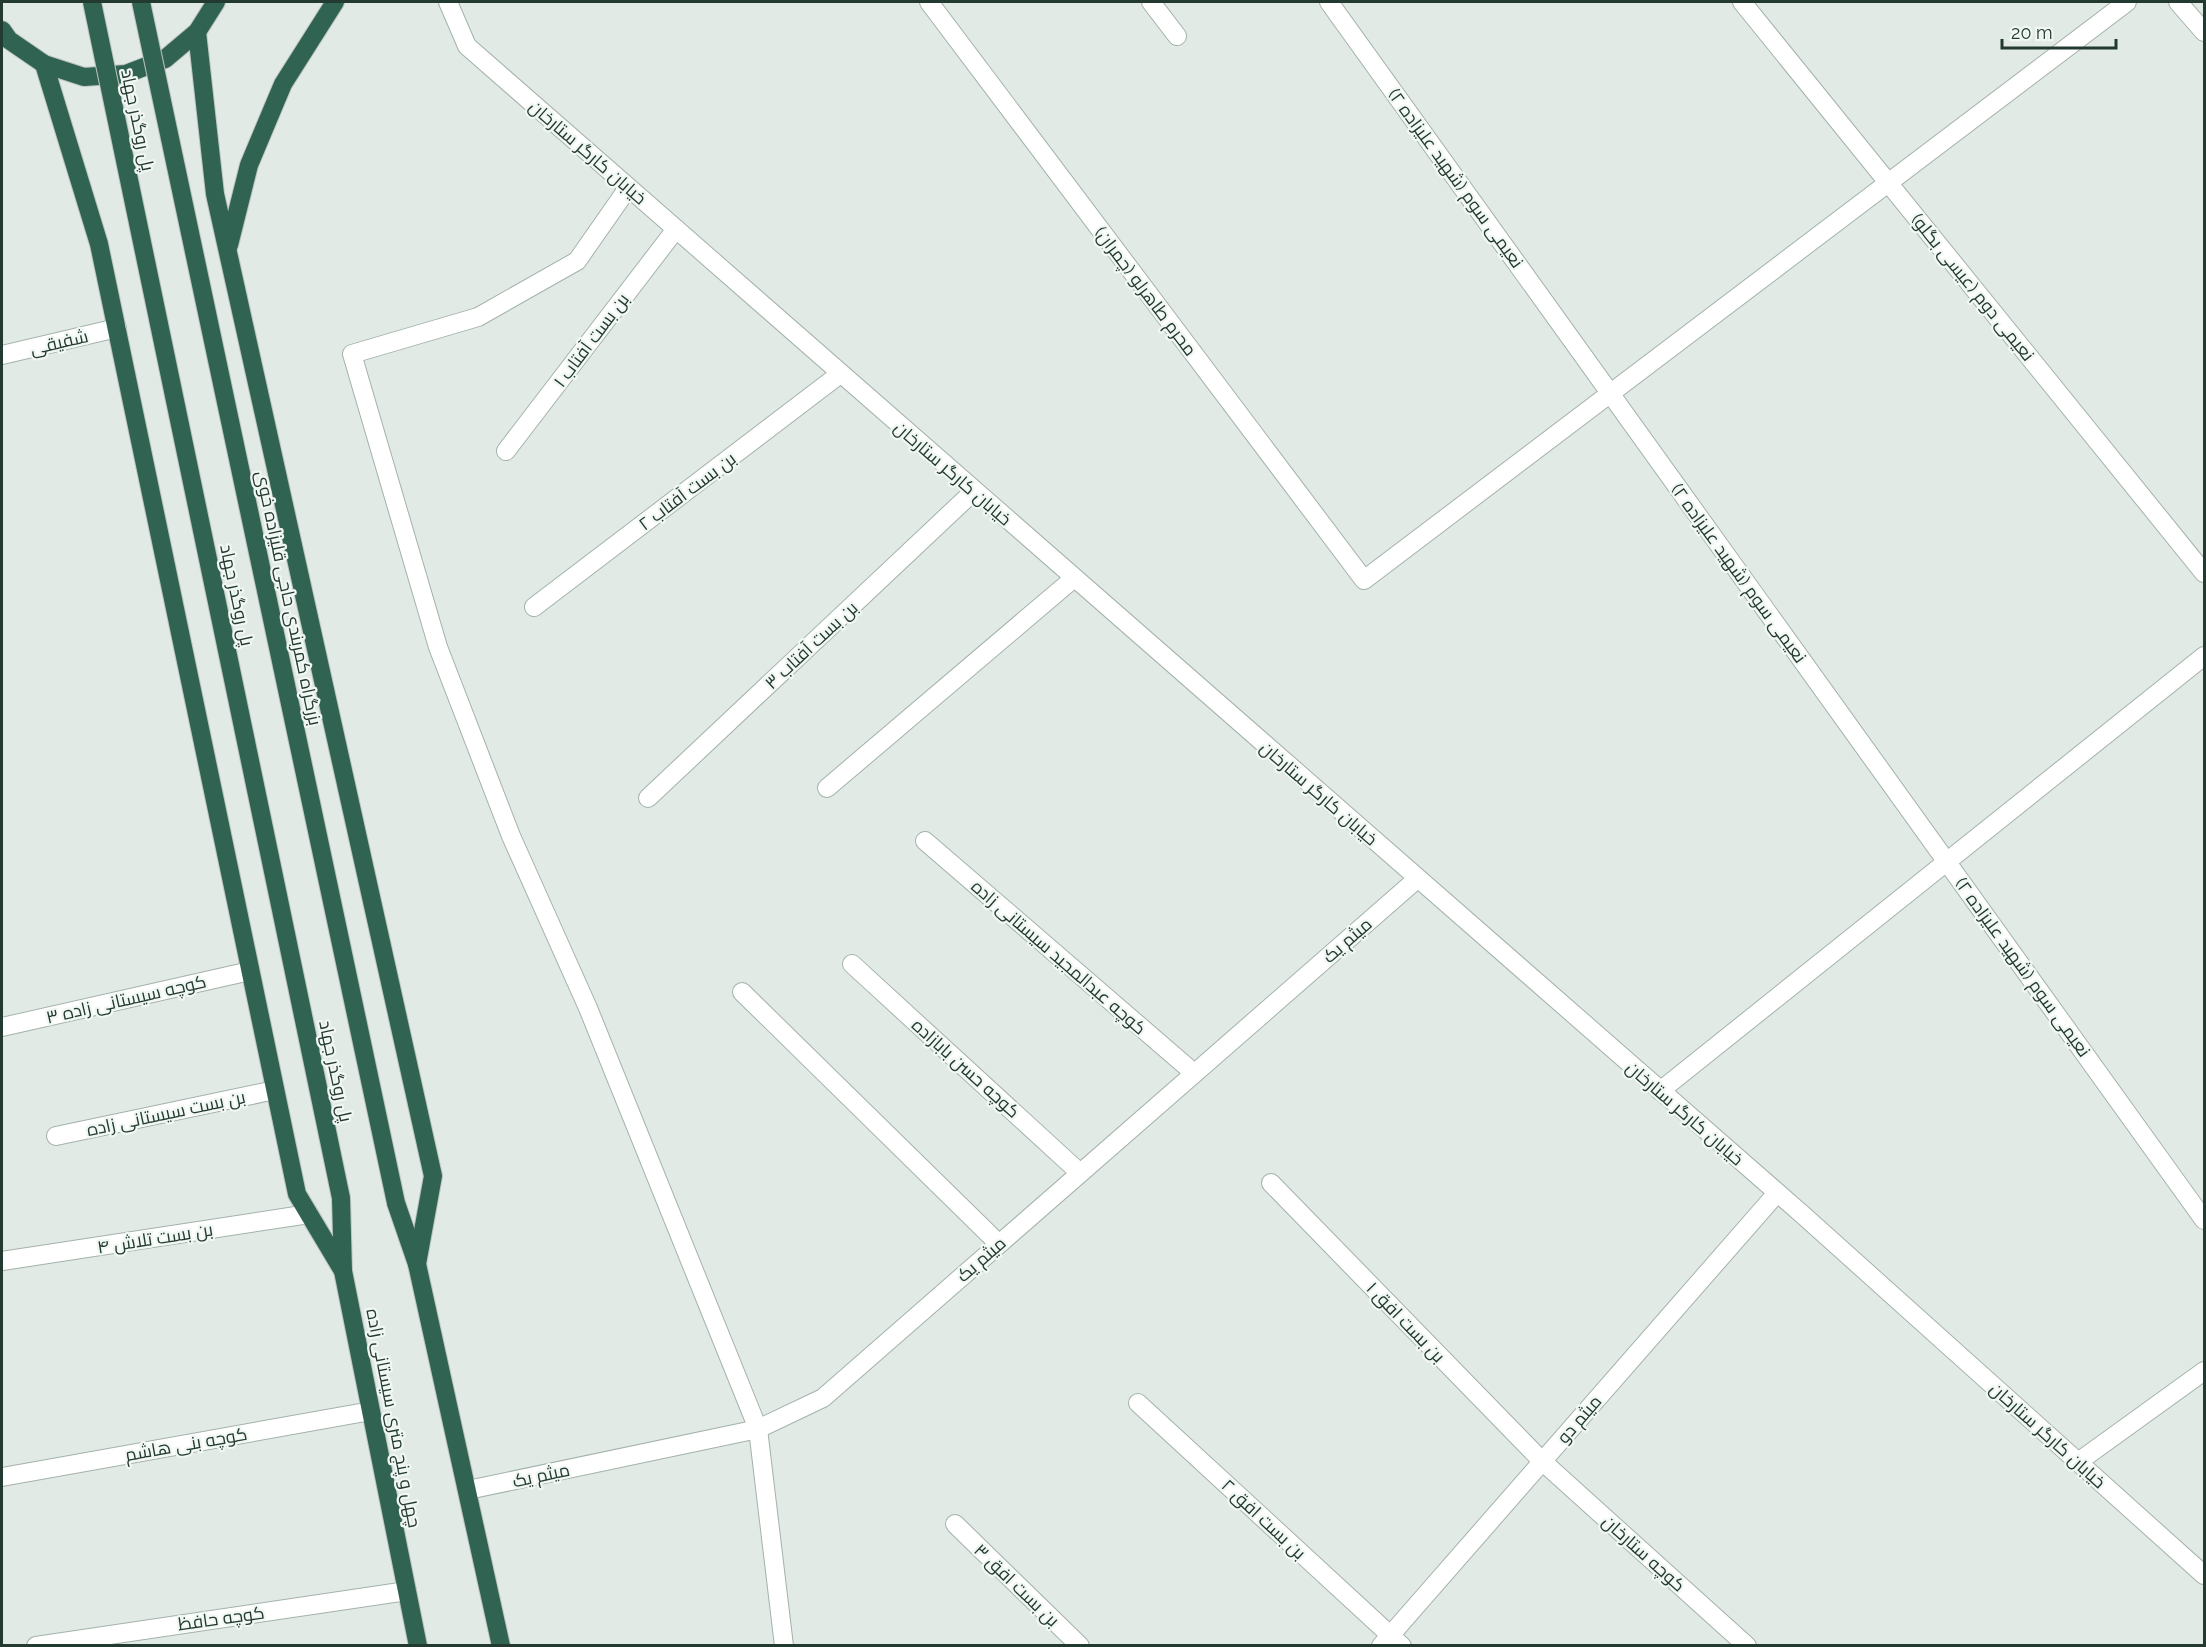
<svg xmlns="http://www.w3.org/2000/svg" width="2206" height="1647" font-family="Raleway,Cairo,sans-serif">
<rect width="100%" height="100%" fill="#e1eae5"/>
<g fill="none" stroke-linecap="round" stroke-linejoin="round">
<defs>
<g id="minor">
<path d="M448,2l19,44 1336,1169 401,360"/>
<path d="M929,2l435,578 763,-578"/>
<path d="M1151,2l26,34"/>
<path d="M1329,2l875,1218"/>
<path d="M1742,2l462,571"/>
<path d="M2178,2l26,30"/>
<path d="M628,188l-51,73 -99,56 -126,37 86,293 73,189 77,172 170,421 26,217"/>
<path d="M2,355l115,-27"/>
<path d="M506,451l170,-222"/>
<path d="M534,607l306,-233"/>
<path d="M827,788l246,-209"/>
<path d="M648,798l326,-307"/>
<path d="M925,841l269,232"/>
<path d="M852,964l228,209"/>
<path d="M742,992l257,252"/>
<path d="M2,1027l248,-56"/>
<path d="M1660,1091l544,-435"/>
<path d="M56,1136l219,-46"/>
<path d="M1271,1183l271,278 205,185"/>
<path d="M2,1261l307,-47"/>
<path d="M1138,1403l264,243"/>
<path d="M2078,1462l126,-91"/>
<path d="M2,1477l369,-66"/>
<path d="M468,1490l290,-61 65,-31 594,-519"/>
<path d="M955,1524l125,122"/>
<path d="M36,1646l371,-55"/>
<path d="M1381,1646l396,-453"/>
</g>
<g id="highway">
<path d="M2,30l7,10 35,24 40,13 42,-3 39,-15 32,-27 19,-30"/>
<path d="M197,32l18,162 218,982 -16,88"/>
<path d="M44,64l55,180 198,950 46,77"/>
<path d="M229,245l20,-80 34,-81 52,-82"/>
<path d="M341,1198l2,73 75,375"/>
<path d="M396,1203l21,61 84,382"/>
</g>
</defs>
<use href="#minor" stroke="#a4b2ab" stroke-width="20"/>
<use href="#highway" stroke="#bdc4c1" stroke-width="20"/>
<use href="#minor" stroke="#fff" stroke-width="18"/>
<use href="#highway" stroke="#316352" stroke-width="18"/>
<defs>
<g id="highway-bridge">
<path d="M92,2l249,1196"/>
<path d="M141,2l255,1201"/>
</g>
</defs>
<use href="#highway-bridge" stroke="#bdc4c1" stroke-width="20" stroke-linecap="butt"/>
<use href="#highway-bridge" stroke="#316352" stroke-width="18"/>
</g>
<g text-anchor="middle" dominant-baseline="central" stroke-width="4.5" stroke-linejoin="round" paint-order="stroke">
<g font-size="18" fill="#233a30" stroke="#f1f7f3">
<text transform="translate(138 120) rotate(78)">پل روگذر جهاد</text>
<text transform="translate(588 152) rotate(41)">خیابان کارگر ستارخان</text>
<text transform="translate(1456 178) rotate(54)">نعیمی سوم (شهید علیزاده ۲)</text>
<text transform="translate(1973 287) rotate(51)">نعیمی دوم (عیسی بگلو)</text>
<text transform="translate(1146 291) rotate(53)">محرم طاهرلو (چمران)</text>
<text transform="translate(591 340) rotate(-53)">بن بست آفتاب ۱</text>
<text transform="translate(59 342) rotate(-13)">شفیقی</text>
<text transform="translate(953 473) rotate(41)">خیابان کارگر ستارخان</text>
<text transform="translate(687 491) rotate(-37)">بن بست آفتاب ۲</text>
<text transform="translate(1739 573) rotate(54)">نعیمی سوم (شهید علیزاده ۲)</text>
<text transform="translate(237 595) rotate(78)">پل روگذر جهاد</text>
<text transform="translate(289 598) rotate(78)">بزرگراه کمربندی حاجی قلیزاده خوی</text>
<text transform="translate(811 645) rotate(-43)">بن بست آفتاب ۳</text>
<text transform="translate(1319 793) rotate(41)">خیابان کارگر ستارخان</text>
<text transform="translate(1347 940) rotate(-41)">میثم یک</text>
<text transform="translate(1059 957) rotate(41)">کوچه عبدالمجید سیستانی زاده</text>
<text transform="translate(2023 967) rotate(54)">نعیمی سوم (شهید علیزاده ۲)</text>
<text transform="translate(126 999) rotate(-13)">کوچه سیستانی زاده ۳</text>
<text transform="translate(966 1068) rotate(42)">کوچه حسن بابازاده</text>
<text transform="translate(336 1071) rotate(78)">پل روگذر جهاد</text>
<text transform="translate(166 1113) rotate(-12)">بن بست سیستانی زاده</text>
<text transform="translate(1685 1113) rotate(41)">خیابان کارگر ستارخان</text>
<text transform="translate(155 1238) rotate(-9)">بن بست تلاش ۴</text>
<text transform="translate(981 1259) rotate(-41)">میثم یک</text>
<text transform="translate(1406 1322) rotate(46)">بن بست افق ۱</text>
<text transform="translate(394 1418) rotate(79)">چهل و پنج متری سیستانی زاده</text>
<text transform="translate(1579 1419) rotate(-49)">میثم دو</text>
<text transform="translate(2048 1435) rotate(42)">خیابان کارگر ستارخان</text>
<text transform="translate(186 1444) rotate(-10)">کوچه بنی هاشم</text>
<text transform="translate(541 1475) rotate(-12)">میثم یک</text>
<text transform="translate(1264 1519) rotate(43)">بن بست افق ۲</text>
<text transform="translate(1644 1553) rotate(42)">کوچه ستارخان</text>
<text transform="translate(1017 1585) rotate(44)">بن بست افق ۳</text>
<text transform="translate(221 1618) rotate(-8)">کوچه حافظ</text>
</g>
</g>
<rect width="2206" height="1647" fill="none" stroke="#233a30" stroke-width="6"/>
<path d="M2002 39v9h114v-9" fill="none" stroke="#233a30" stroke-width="3"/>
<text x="2011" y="39" font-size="18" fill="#233a30" stroke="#f1f7f3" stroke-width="4.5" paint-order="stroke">20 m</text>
</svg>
